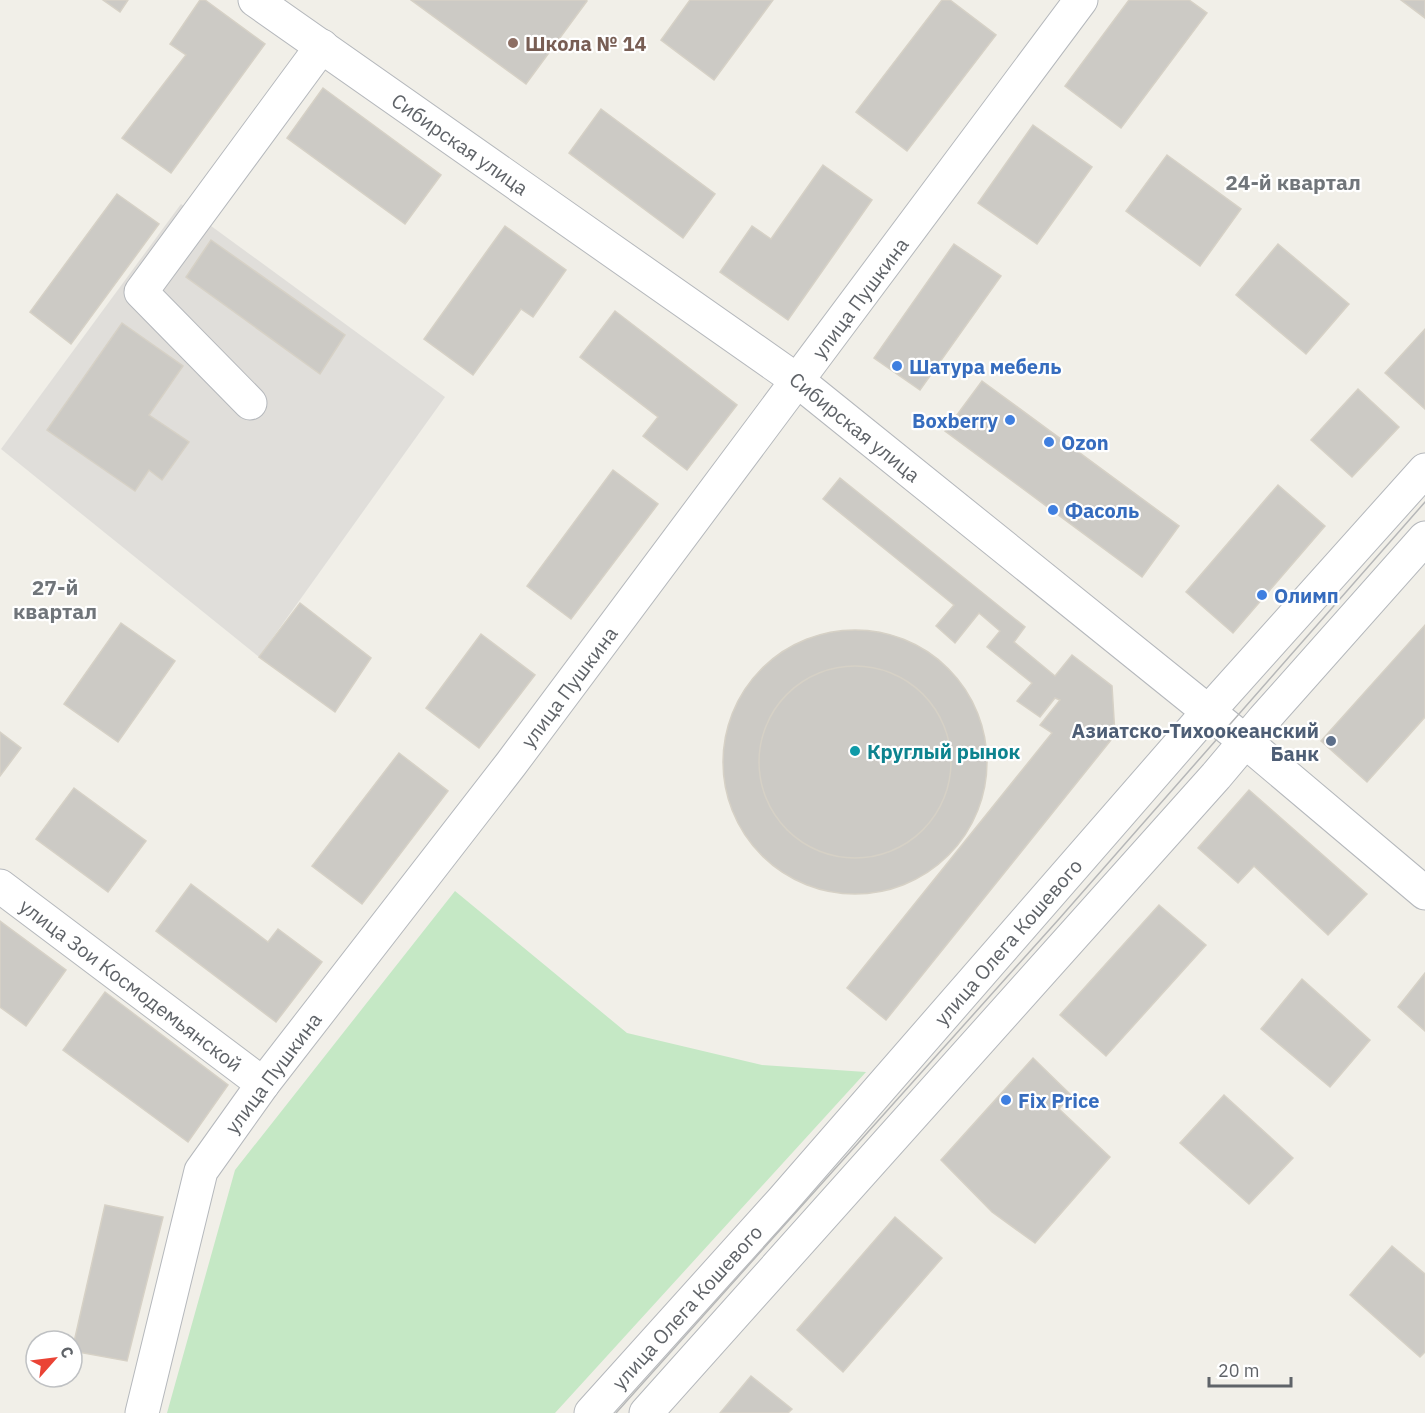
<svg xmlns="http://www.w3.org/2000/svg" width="1425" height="1413" font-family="'IBM Plex Sans',sans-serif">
<rect width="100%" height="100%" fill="#f1efe8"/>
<path fill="#e0deda" d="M181,204l264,193 -186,260 -258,-208z"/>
<path fill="#c5e8c5" d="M455,891l172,142 135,32 104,7 -311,341h-388l68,-243z"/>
<g fill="#cccac5" stroke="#d6d1c6" stroke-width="1.5">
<path d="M103,0h25l-8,12z"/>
<path d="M200,0h5l60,44 -94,129 -49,-35 64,-83 -16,-11z"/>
<path d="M411,0h174l2,1 -61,83z"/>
<path d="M690,0h83l-59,80 -53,-40z"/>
<path d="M942,0h8l46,35 -89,116 -51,-39z"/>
<path d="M1129,0h60l18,13 -86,115 -56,-42z"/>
<path d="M1401,0h24v18z"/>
<path d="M323,88l118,87 -36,49 -118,-86z"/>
<path d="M601,109l114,85 -32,44 -114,-85z"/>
<path d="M1033,125l59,42 -55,77 -59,-41z"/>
<path d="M1167,155l74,54 -41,57 -74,-55z"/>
<path d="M823,165l49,35 -84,120 -68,-48 32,-46 19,13z"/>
<path d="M117,194l42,30 -88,120 -41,-32z"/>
<path d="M505,226l61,44 -33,47 -12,-8 -48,66 -49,-36z"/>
<path d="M211,240l134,95 -25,39 -134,-97z"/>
<path d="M954,244l47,32 -81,114 -46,-32z"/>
<path d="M1278,244l71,60 -43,50 -70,-59z"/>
<path d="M615,311l122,94 -50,65 -44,-34 15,-19 -78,-60z"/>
<path d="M122,323l61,43 -34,49 40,27 -27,38 -13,-10 -14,21 -88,-61z"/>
<path d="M1425,329v80l-40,-36z"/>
<path d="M982,381l197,145 -37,51 -197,-146z"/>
<path d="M1358,389l41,38 -47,50 -41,-37z"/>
<path d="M613,470l45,34 -87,115 -44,-33z"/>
<path d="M840,478l185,149 -11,15 41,34 17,-21 40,31 3,49 -229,285 -39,-32 205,-255 -12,-8 20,-25 -5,-2 -15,19 -23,-16 15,-18 -45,-36 13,-16 -21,-18 -24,30 -19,-17 18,-21 -131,-106z"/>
<path d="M1278,485l47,41 -92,107 -47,-41z"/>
<path d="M300,603l71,55 -36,54 -76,-55z"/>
<path d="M121,623l54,38 -57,81 -54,-38z"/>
<path d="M1425,625v92l-58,65 -46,-41z"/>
<circle cx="855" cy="762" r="132"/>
<path d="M481,634l54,41 -56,73 -53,-40z"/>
<circle cx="855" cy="762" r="96"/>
<path d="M0,732l21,16 -21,28z"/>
<path d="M399,753l49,38 -86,113 -50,-38z"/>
<path d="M74,788l72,53 -38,51 -72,-53z"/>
<path d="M1249,790l118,104 -39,41 -74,-69 -16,17 -40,-35z"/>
<path d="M191,884l77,58 10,-13 44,33 -46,60 -120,-91z"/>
<path d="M1159,905l47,40 -100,111 -46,-41z"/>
<path d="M0,921l66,49 -40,56 -26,-19z"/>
<path d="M1425,973v58l-27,-24z"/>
<path d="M1302,979l68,61 -40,47 -69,-58z"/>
<path d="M105,992l123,93 -40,57 -125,-92z"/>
<path d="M1033,1058l38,37 -12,14 51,48 -75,86 -43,-31 -51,-52z"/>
<path d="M1224,1095l69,63 -44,46 -69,-61z"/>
<path d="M105,1205l58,12 -36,144 -55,-10z"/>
<path d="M895,1217l47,41 -99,114 -46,-42z"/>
<path d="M1392,1246l33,28v78l-5,5 -70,-62z"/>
<path d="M751,1376l41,33 -4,4h-68z"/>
</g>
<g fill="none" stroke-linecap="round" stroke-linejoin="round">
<defs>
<g id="minor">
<path d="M255,0l543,381 448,361 179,151"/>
<path d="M250,403l-109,-111 181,-246"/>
<path d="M0,886l263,198"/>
<path d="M142,1413l59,-242 62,-87 248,-320 570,-764"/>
<path d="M591,1413l191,-212 426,-489 217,-242"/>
<path d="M646,1413l570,-637 48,-57 161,-181"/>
</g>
</defs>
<use href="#minor" stroke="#b5b8bc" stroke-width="35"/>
<use href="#minor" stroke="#fff" stroke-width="33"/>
<path stroke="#b6b7b8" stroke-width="1.5" d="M616,1413l443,-494 366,-417"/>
</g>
<circle fill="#8d6e63" stroke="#fff" stroke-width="2" cx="513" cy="43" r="6"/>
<g fill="#3f7fe0" stroke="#fff" stroke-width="2">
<circle cx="897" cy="366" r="6"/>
<circle cx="1010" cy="420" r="6"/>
<circle cx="1049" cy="442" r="6"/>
<circle cx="1053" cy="510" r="6"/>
<circle cx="1262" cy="595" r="6"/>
<circle cx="1006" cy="1100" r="6"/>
</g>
<circle fill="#5c6f8a" stroke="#fff" stroke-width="2" cx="1331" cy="741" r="6"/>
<circle fill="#0f9aa8" stroke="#fff" stroke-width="2" cx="855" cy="751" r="6"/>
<g text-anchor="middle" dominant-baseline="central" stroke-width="4.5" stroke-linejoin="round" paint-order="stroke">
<g font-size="20" font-weight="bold" fill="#785e54" stroke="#fff" text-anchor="start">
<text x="525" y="43">Школа № 14</text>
</g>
<g font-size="20" fill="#5f6368" stroke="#fff">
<text transform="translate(460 144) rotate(35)">Сибирская улица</text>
<text transform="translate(860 298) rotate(-53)">улица Пушкина</text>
<text transform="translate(855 427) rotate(39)">Сибирская улица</text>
<text transform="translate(569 687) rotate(-53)">улица Пушкина</text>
<text transform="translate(1008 942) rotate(-49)">улица Олега Кошевого</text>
<text transform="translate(131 985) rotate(37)">улица Зои Космодемьянской</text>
<text transform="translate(273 1073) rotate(-53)">улица Пушкина</text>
<text transform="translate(687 1307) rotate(-48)">улица Олега Кошевого</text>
</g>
<g font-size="20" font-weight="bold" fill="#366cbe" stroke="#fff" text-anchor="start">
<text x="909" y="366">Шатура мебель</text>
<text x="998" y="420" text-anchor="end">Boxberry</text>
<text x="1061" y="442">Ozon</text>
<text x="1065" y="510">Фасоль</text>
<text x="1274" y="595">Олимп</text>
<text x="1018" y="1100">Fix Price</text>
</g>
<g font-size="20" font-weight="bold" fill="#4e5e75" stroke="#fff" text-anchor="end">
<text x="1319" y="730">Азиатско-Тихоокеанский<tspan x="1319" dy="23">Банк</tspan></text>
</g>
<g font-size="20" font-weight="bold" fill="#0d838f" stroke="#fff" text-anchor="start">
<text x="867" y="751">Круглый рынок</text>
</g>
<g font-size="21" font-weight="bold" fill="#70757a" stroke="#fff">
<text x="1293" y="182">24-й квартал</text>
<text x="55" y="587">27-й<tspan x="55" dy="24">квартал</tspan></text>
</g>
</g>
<g transform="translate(54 1359) rotate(62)"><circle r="28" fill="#ffffff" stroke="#bfc1c3" stroke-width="1.5"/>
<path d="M0-4.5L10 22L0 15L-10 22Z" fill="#ea4335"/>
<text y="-9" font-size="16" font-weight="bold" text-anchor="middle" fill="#5f6368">С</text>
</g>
<path d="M1209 1377v9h82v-9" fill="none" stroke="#5f6368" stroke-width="3"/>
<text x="1218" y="1377" font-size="18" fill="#5f6368" stroke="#ffffff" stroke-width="4.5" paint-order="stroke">20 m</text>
</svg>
